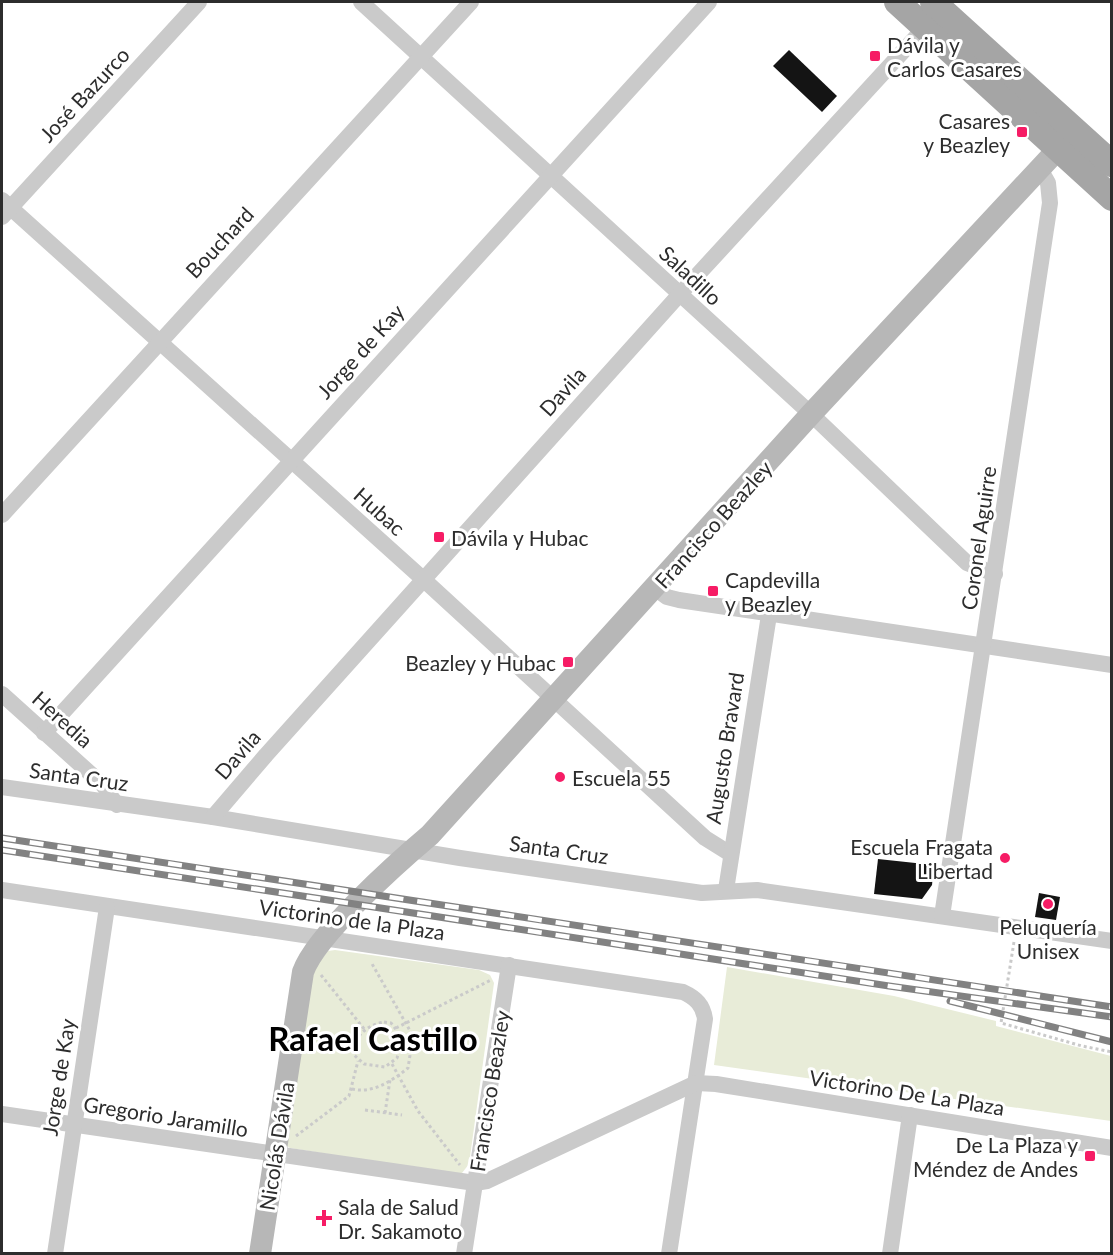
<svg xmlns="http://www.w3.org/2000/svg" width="1113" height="1255" font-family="Lato,sans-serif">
<rect width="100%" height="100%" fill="#fff"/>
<g fill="#e8ecd8">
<path d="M335,950l144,20 11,5 4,8 -25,181 -7,9 -7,1 -165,-26 -4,-3 26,-174 16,-20z"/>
<path d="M727,967l167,29 102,25v5l115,30v65l-397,-56z"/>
</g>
<g fill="#141414">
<path d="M789,50l48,46 -15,16 -49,-46z"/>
<path d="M878,859l56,6 -2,20 -10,14 -48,-5z"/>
<path d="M1039,893l21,4 -4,23 -21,-3z"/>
</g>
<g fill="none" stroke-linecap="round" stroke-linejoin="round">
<g stroke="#cacaca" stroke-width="3" stroke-dasharray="3 3" stroke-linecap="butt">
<path d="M1014,942l-13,81 81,23 30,6"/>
<path d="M321,975l44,55"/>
<path d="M384,1022l7,1c9,9 10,23 6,35l-12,9 -21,-3 -10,-9c-2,-18 13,-30 30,-33z"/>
<path d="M396,1028l95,-48"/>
<path d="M392,1064l26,47 42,54"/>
<path d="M352,1089c20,5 40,-8 56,-21l5,-32 -42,-74"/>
<path d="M365,1110l37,5"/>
<path d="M385,1113l5,-33"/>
<path d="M296,1136l53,-40 9,-35"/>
</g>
<g stroke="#cacaca" stroke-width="16">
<path d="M361,2l450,412 156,149 28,11"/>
<path d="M2,200l421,379 282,259 24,15"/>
<path d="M2,217l197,-215"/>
<path d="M2,515l469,-513"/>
<path d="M655,588l12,9 12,3 433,65"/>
<path d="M2,694l101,91 14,20"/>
<path d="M44,733l665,-731"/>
<path d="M2,787l211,30 247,41 242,35 55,-3 355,51"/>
<path d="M213,817l53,-62 413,-460 251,-273"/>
<path d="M2,890l681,102c13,6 20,13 22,27l-36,235"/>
<path d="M726,890l43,-275"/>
<path d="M942,916l108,-713 -2,-20 -8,-14"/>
<path d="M2,1114l473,69 12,-2 209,-98 20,1 396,64"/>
<path d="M55,1254l52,-347"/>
<path d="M464,1254l45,-289"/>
<path d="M890,1254l20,-139"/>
</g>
<path stroke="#b7b7b7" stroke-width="22" d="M260,1254l43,-282c13,-37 95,-110 127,-137l381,-421 248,-266 16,3"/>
<g stroke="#a5a5a5" stroke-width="26">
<path d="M897,2l215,196"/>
<path d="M933,2l179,162"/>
</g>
<defs>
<g id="rail">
<path d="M2,838l1110,169"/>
<path d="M2,850l887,136 223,31"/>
<path d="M950,1001l162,41"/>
</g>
</defs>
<use href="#rail" stroke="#828282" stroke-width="7"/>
<use href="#rail" stroke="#fff" stroke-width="4.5" stroke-dasharray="14" stroke-linecap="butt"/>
</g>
<g fill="#f61c65" stroke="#fff" stroke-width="2">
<rect x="869" y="50" width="12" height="12" rx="3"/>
<rect x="1016" y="126" width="12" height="12" rx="3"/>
<rect x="433" y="531" width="12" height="12" rx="3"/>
<rect x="707" y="585" width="12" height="12" rx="3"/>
<rect x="562" y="656" width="12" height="12" rx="3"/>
<circle cx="560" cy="777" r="6"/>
<circle cx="1005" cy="858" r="6"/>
<circle cx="1048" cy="904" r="6"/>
<rect x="1084" y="1150" width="12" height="12" rx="3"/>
<path d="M321 1209h6v6h6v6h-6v6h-6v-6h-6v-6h6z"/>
</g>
<g text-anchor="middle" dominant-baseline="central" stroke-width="6" stroke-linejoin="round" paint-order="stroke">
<g font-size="21" fill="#2d2d2d" stroke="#fff" text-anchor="start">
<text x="887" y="44">Dávila y<tspan x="887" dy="24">Carlos Casares</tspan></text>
<text x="1010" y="120" text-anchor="end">Casares<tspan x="1010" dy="24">y Beazley</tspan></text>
<text x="451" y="537">Dávila y Hubac</text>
<text x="725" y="579">Capdevilla<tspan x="725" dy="24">y Beazley</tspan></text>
<text x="556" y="662" text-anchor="end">Beazley y Hubac</text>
<text x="572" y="777">Escuela 55</text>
<text x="993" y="846" text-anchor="end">Escuela Fragata<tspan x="993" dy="24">Libertad</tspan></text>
<text x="1048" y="926" text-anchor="middle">Peluquería<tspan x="1048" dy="24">Unisex</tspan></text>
<text x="1078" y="1144" text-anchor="end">De La Plaza y<tspan x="1078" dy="24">Méndez de Andes</tspan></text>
<text x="338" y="1206">Sala de Salud<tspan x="338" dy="24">Dr. Sakamoto</tspan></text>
</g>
<g font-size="21" fill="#2d2d2d" stroke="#fff">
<text transform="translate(84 94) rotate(-47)">José Bazurco</text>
<text transform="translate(219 242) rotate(-47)">Bouchard</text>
<text transform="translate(691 275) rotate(43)">Saladillo</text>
<text transform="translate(360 351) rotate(-48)">Jorge de Kay</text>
<text transform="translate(562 391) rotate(-48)">Davila</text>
<text transform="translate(380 511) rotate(42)">Hubac</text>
<text transform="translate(713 524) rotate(-48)">Francisco Beazley</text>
<text transform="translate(978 538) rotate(-82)">Coronel Aguirre</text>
<text transform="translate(63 719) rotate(42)">Heredia</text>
<text transform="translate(724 748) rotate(-81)">Augusto Bravard</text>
<text transform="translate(237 754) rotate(-49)">Davila</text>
<text transform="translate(79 776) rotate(8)">Santa Cruz</text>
<text transform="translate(559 849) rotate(8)">Santa Cruz</text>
<text transform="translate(352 919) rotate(8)">Victorino de la Plaza</text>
<text transform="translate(58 1077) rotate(-81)">Jorge de Kay</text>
<text transform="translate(489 1091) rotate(-81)">Francisco Beazley</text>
<text transform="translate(907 1092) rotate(9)">Victorino De La Plaza</text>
<text transform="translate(166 1116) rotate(9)">Gregorio Jaramillo</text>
<text transform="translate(276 1146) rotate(-81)">Nicolás Dávila</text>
</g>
<g font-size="33" font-weight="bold" fill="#000" stroke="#fff">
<text x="373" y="1038">Rafael Castillo</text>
</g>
</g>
<rect width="1113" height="1255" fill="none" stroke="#2d2d2d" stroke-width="6"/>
</svg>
